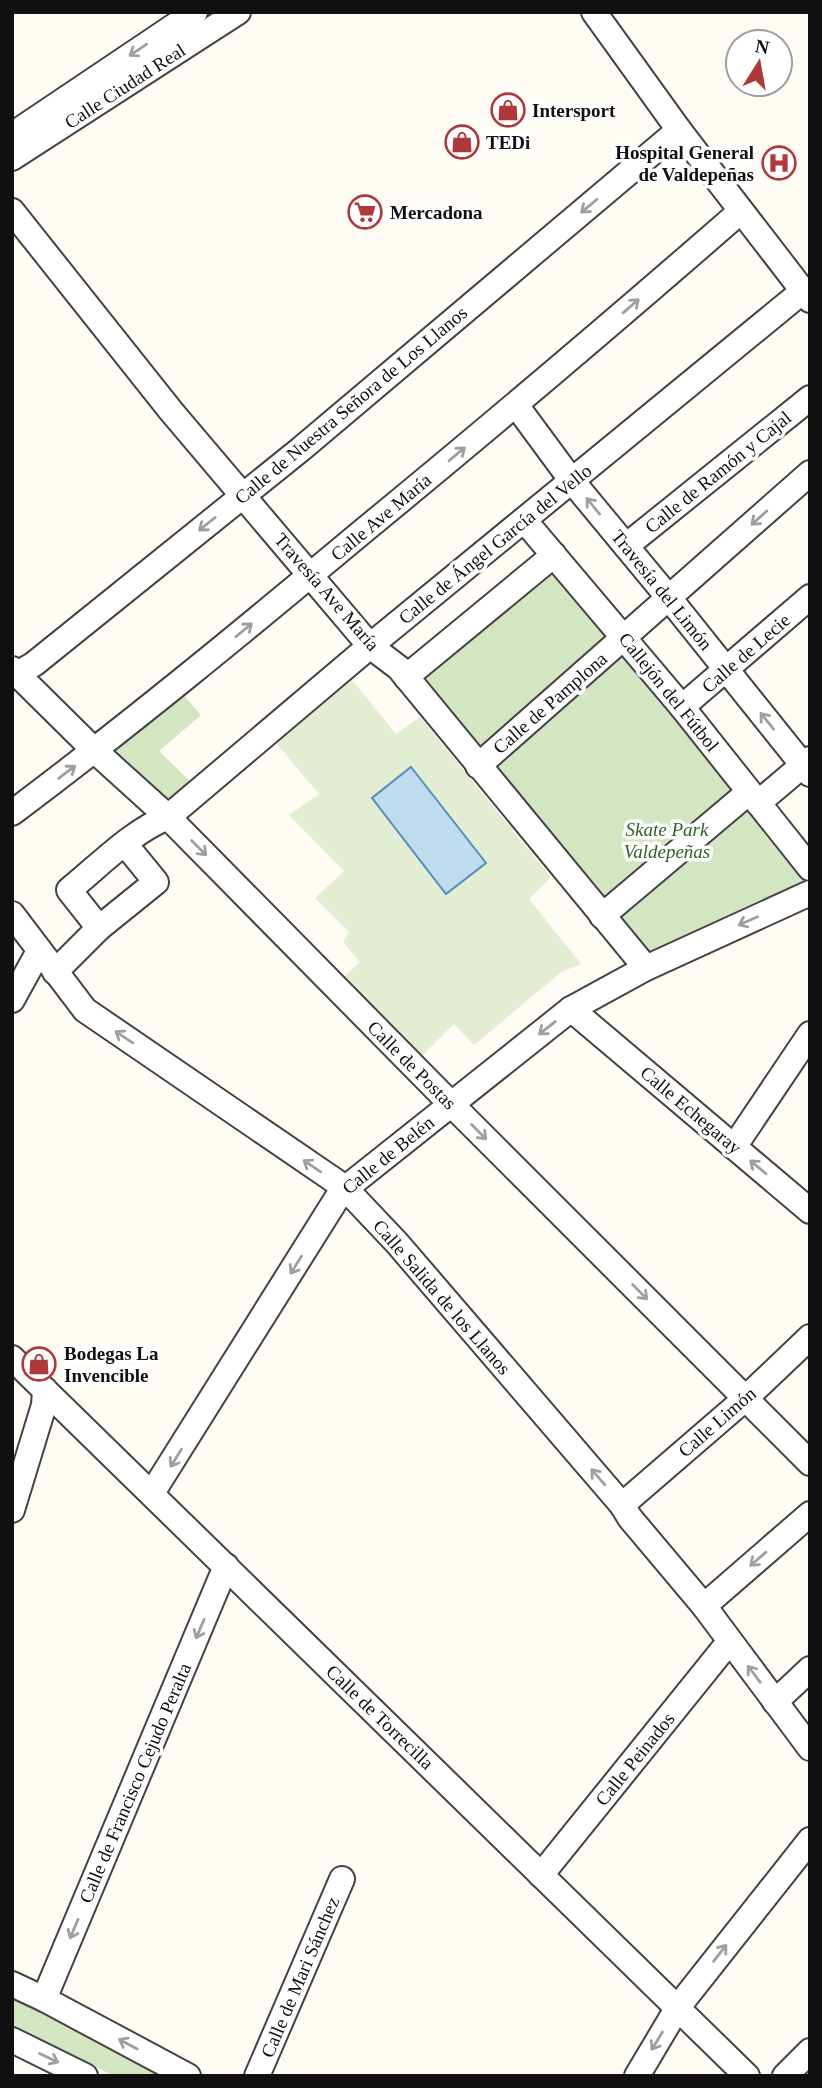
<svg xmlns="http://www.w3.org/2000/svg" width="822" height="2088" font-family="Georgia,serif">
<rect width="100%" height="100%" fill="#fefcf4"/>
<g fill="#d3e5c1">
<path d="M554,573l233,271 23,36 -99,44 -63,32 -226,-278z"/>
<path d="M180,691l21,24 -42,36 34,33 -24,22 -56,-58z"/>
<path d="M12,1994l162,82h-60l-102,-51z"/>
</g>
<path fill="#e3edd2" d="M352,680l44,54 24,-17 131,160 -22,22 52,65 -20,8 -87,73 -20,-21 -36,36 -77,-80 19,-18 -17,-20 6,-10 -34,-34 29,-27 -55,-56 30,-21 -43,-51z"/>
<path fill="#bfdcef" stroke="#4e8fbe" stroke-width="2" d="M411,767l75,96 -40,31 -74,-96z"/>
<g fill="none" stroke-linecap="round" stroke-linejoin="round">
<defs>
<g id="minor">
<path d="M594,12l85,118 131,170"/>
<path d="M12,135l183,-123"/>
<path d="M12,158l226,-146"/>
<path d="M12,211l159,200 199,235 29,22 247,300"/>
<path d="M516,405l56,76 97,117 141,176"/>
<path d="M524,520l158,187 128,161"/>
<path d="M626,546l184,-148"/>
<path d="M12,669l83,82 73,66 283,287 359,359"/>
<path d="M17,674l17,-10 267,-215 378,-319"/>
<path d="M406,677l148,-122"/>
<path d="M682,707l128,-110"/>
<path d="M478,766l332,-293"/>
<path d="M758,803l52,-44"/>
<path d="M12,813c120,-90 235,-185 350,-281 128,-105 254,-212 379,-321"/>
<path d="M125,844l31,38 -57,46 -30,-38c31,-25 62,-58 99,-73l202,-171 433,-355"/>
<path d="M12,914l73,96 259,177 53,56 225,262 8,13 74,88 106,142"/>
<path d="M602,916l147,-124"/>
<path d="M55,972l44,-44"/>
<path d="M12,1000l27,-49"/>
<path d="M571,1009l239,202"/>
<path d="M734,1147l76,-113"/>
<path d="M12,1358l735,718"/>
<path d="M152,1493l192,-306 7,-3 220,-175 75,-41 164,-75"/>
<path d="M622,1505l124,-107 64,-61"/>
<path d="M12,1510l32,-105 1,-15"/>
<path d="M704,1606l106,-92"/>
<path d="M775,1702l35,-33"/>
<path d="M541,1875l188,-233"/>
<path d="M12,1984l32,15 144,77"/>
<path d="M44,1999l182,-433"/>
<path d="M12,2040l73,36"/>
<path d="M257,2076l85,-197"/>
<path d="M637,2076l41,-69 132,-167"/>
<path d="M785,2076l25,-25"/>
</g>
</defs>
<use href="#minor" stroke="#434343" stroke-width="28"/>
<use href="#minor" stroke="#fff" stroke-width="24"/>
</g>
<defs><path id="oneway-shaft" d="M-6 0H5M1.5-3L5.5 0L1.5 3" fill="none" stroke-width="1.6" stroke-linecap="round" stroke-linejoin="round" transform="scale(1.75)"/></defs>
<g stroke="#9f9f9f">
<use href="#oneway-shaft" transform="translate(138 50) rotate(146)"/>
<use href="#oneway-shaft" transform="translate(589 206) rotate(140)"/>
<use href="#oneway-shaft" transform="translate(631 306) rotate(-41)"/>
<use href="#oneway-shaft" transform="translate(457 454) rotate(-40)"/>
<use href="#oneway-shaft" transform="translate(593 506) rotate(-129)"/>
<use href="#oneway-shaft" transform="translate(759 518) rotate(138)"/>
<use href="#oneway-shaft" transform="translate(207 524) rotate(141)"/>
<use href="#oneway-shaft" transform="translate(244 630) rotate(-39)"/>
<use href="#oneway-shaft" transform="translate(767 721) rotate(-129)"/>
<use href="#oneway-shaft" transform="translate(67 772) rotate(-37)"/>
<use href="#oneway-shaft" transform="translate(199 848) rotate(45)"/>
<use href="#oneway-shaft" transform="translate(748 921) rotate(156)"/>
<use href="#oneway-shaft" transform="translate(547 1028) rotate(142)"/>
<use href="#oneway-shaft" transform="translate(124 1037) rotate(-146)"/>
<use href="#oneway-shaft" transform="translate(479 1132) rotate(45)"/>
<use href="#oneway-shaft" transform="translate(312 1166) rotate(-146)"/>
<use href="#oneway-shaft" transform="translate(758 1167) rotate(-140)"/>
<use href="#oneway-shaft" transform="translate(296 1265) rotate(122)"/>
<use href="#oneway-shaft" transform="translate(640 1292) rotate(45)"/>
<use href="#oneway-shaft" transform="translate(176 1458) rotate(122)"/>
<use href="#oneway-shaft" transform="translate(598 1477) rotate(-131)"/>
<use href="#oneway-shaft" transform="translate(758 1559) rotate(139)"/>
<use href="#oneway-shaft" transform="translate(200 1629) rotate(113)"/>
<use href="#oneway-shaft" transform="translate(754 1674) rotate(-127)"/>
<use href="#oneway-shaft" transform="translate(74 1929) rotate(113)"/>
<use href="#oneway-shaft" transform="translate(720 1953) rotate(-52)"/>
<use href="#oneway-shaft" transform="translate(657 2041) rotate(121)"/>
<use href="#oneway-shaft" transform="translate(128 2044) rotate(-152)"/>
<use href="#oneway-shaft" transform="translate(49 2058) rotate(26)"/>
</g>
<defs>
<symbol id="shop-ring" viewBox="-11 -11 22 22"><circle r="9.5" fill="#fff" stroke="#b0383b" stroke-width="1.5"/><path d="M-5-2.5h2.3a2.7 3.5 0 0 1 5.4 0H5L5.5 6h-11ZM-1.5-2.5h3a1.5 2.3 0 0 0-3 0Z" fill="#b0383b"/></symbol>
<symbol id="hospital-ring" viewBox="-11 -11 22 22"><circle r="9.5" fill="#fff" stroke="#b0383b" stroke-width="1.5"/><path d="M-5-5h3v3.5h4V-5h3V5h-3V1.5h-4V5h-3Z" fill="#b0383b"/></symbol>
<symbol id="supermarket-ring" viewBox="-11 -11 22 22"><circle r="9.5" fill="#fff" stroke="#b0383b" stroke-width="1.5"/><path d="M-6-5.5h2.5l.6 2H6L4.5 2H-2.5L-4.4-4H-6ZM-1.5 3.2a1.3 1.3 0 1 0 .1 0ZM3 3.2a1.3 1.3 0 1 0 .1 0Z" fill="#b0383b"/></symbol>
</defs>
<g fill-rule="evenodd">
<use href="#shop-ring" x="489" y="91" width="38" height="38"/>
<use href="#shop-ring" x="443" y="123" width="38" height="38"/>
<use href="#hospital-ring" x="760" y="144" width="38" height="38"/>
<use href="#supermarket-ring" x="346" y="193" width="38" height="38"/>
<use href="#shop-ring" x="20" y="1345" width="38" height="38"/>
</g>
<g text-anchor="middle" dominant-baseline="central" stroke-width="7" stroke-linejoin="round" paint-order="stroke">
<g font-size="19" fill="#101010" stroke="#fff">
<text transform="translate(125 86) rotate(-33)">Calle Ciudad Real</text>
<text transform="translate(351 405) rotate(-40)">Calle de Nuestra Señora de Los Llanos</text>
<text transform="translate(718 472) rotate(-39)">Calle de Ramón y Cajal</text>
<text transform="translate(381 517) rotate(-40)">Calle Ave María</text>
<text transform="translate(495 544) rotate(-39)">Calle de Ángel García del Vello</text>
<text transform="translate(662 590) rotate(51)">Travesía del Limón</text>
<text transform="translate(327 592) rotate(49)">Travesía Ave María</text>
<text transform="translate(746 653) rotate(-41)">Calle de Lecie</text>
<text transform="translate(669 692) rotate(51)">Callejón del Fútbol</text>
<text transform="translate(550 703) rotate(-41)">Calle de Pamplona</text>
<text transform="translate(412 1065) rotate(45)">Calle de Postas</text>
<text transform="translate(691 1110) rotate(40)">Calle Echegaray</text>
<text transform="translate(388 1155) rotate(-39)">Calle de Belén</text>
<text transform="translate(442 1297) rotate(49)">Calle Salida de los Llanos</text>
<text transform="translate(717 1422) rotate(-41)">Calle Limón</text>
<text transform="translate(380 1717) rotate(44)">Calle de Torrecilla</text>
<text transform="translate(635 1759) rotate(-51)">Calle Peinados</text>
<text transform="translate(135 1783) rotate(-67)">Calle de Francisco Cejudo Peralta</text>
<text transform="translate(300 1977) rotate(-67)">Calle de Mari Sánchez</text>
</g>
<g font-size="19" font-weight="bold" fill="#101010" stroke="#fff" text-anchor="start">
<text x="532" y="110">Intersport</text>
<text x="486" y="142">TEDi</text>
<text x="754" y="152" text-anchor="end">Hospital General<tspan x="754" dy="22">de Valdepeñas</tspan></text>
<text x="390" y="212">Mercadona</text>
<text x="64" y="1353">Bodegas La<tspan x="64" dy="22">Invencible</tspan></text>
</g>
<g font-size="19" font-style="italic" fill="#326127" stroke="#fff">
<text x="667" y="829">Skate Park<tspan x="667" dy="22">Valdepeñas</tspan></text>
</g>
</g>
<rect width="822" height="2088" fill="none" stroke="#101010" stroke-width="28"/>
<g transform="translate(759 63) rotate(11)"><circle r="33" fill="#ffffff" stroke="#9f9f9f" stroke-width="2"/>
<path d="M0-5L12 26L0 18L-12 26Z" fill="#b0383b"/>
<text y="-10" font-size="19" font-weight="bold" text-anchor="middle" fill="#101010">N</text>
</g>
</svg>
